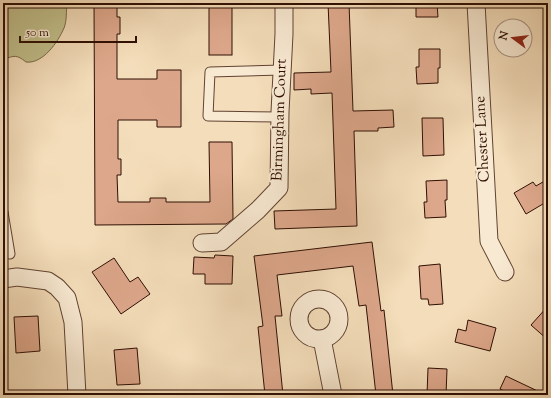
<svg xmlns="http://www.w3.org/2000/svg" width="551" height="398" font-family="'Sorts Mill Goudy',serif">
<rect width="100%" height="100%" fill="#f4ddba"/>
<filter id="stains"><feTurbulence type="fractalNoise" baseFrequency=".005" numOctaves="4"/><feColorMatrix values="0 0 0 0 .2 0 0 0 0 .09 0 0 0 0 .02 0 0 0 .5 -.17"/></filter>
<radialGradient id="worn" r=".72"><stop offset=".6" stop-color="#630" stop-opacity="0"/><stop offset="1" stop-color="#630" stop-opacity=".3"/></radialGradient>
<path fill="#c1bf8b" stroke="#786747" d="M3,3h64c-1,8 0,18 -3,25 -6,14 -21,36 -38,34 -10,-8 -11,-6 -23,-3z"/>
<g fill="#dda78b" stroke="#2f0f03">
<path d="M94,3h23v14h3v17h-3v45h40v-9h24v57h-24v-7h-39v39h3v16h-4l1,27h32v-4h16v4h44l-1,-60h23l1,77 -7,5 -131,1z"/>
<rect x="209" y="3" width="23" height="52"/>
<path d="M328,3h21l4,108 40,-1 1,17 -16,1v3h-24l3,95 -82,3 -1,-18 62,-2 -4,-116 -21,1v-5l-17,1v-17l37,-1z"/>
<path d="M416,3h21l1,14h-22z"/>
<path d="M419,49h21v19h-2v15l-21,1 -1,-17h3z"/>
<path d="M422,118h21l1,37 -21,1z"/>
<path d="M548,179v22l-22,13 -12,-21 19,-11 3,4z"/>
<path d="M447,180v20h-2l1,17 -21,1 -1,-16h3l-1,-21z"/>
<path d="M372,242l9,69 3,-1 9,85h-17l-10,-90 -7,1 -6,-40 -76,9 5,41h-7l8,79h-18l-7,-68 5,-1 -9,-70z"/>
<path d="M215,255l18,1 -1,28h-27v-10h-12l1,-17 20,1z"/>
<path d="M114,258l16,24 8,-5 12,17 -29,20 -29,-42z"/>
<path d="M440,264l3,40 -14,1 -1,-6h-7l-2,-33z"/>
<path d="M548,306v34l-17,-15z"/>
<path d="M38,316l2,35 -24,2 -2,-36z"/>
<path d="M468,320l28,8 -6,23 -35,-9 3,-13 8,2z"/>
<path d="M137,348l3,36 -23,1 -3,-35z"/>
<path d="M428,368l19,1 -1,26h-19z"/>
<path d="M506,376l40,19h-34l-12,-6z"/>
</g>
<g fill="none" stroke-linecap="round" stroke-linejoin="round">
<defs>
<g id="service">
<path d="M280,117l-72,-1 2,-44 72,-2"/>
<path d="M3,212l7,42"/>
</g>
<g id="minor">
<path d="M476,3l13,238 16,31"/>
<path d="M202,243l19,-1 37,-32 21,-22 1,-76 4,-78v-31"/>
<path d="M3,279l14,-2 31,4 9,6 10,11 6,24 4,73"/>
<circle cx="319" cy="319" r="20"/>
<path d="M322,339l11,56"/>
</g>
</defs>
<use href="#service" stroke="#604231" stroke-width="11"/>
<use href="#minor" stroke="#604231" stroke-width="19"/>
<use href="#service" stroke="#f8e9d2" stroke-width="9"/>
<use href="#minor" stroke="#f8e9d2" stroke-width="17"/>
</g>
<g text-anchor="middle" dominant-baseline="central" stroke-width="4" stroke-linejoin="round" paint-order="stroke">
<g font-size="15" fill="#2f0f03" stroke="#f8e9d2">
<text transform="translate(280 120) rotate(-88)">Birmingham Court</text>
<text transform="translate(483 139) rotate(-93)">Chester Lane</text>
</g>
</g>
<rect width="551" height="398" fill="none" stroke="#f4ddba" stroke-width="16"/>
<rect x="4" y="4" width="543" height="390" fill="none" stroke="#2f0f03" stroke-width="2"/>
<rect x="8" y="8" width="535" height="382" fill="none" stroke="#2f0f03"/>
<g transform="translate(513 38) rotate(285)"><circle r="19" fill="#f8e9d2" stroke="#a8927f"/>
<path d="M0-3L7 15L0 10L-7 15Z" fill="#8f2418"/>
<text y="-6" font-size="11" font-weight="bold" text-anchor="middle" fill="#2f0f03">N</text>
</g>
<path d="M20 36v6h116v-6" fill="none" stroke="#2f0f03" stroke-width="2"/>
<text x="26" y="36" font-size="12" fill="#2f0f03" stroke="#f8e9d2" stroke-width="3" paint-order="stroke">50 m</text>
<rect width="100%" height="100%" filter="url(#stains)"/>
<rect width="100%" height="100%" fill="url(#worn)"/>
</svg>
